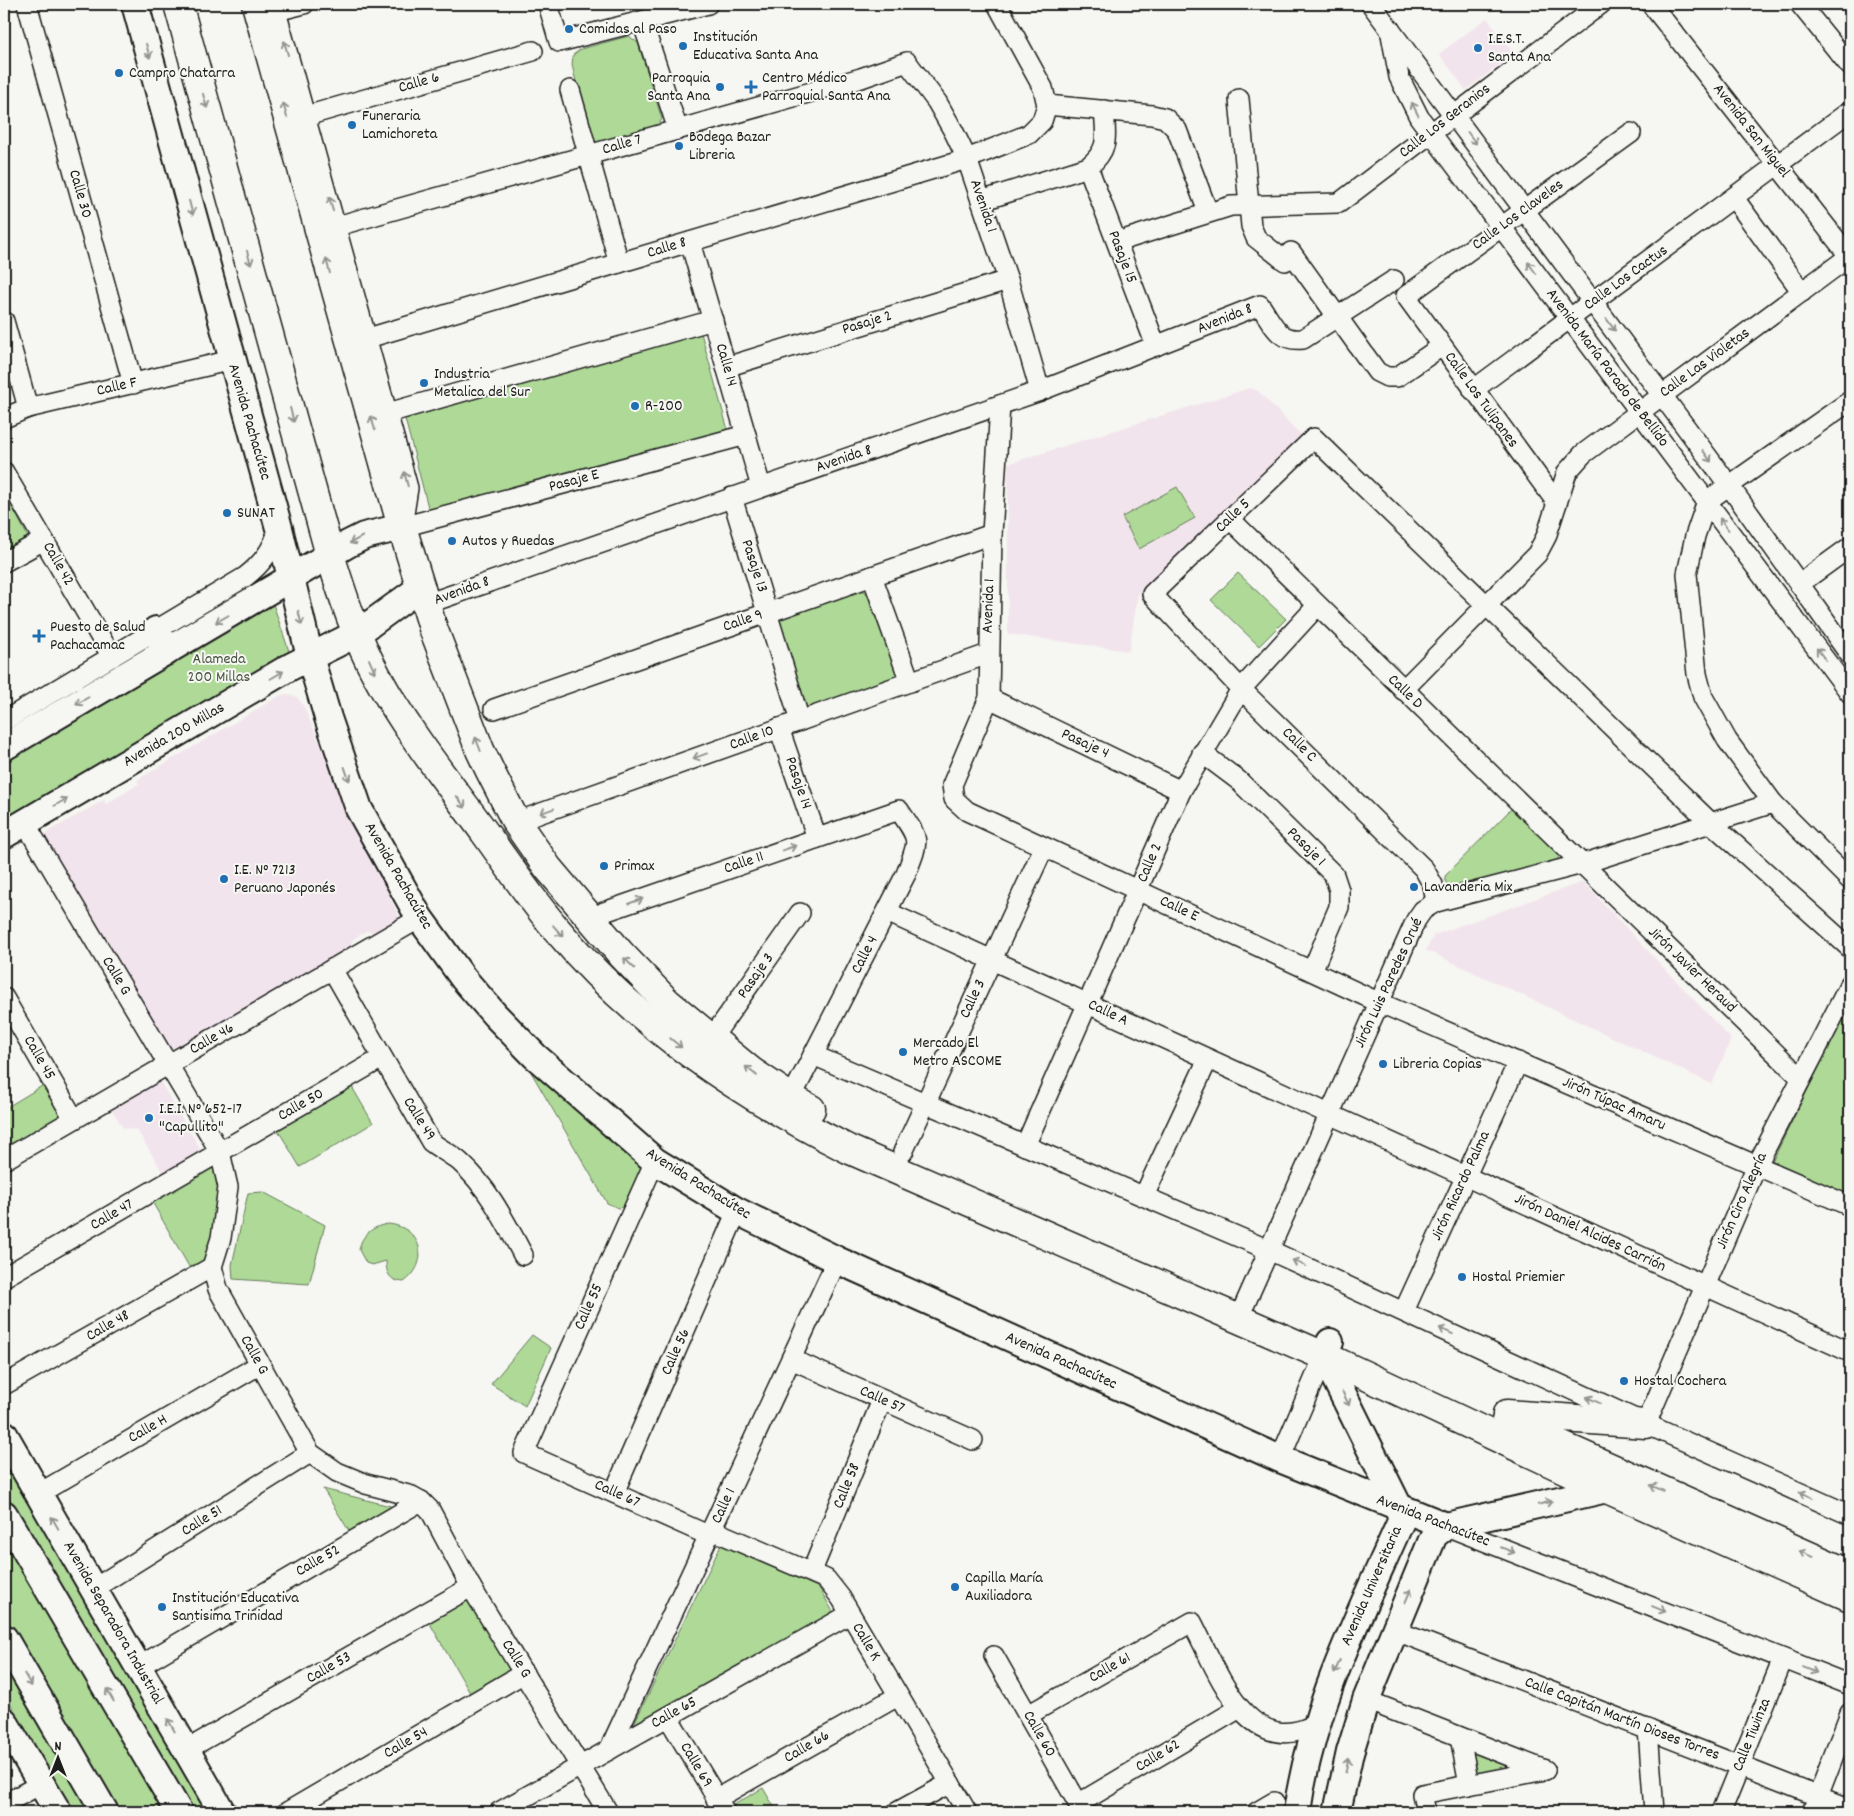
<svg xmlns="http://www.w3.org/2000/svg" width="1854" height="1816" font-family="Dekko,sans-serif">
<rect width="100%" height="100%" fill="#f6f6f2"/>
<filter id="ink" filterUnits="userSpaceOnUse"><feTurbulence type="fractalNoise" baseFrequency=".02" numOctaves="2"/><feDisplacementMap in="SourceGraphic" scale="10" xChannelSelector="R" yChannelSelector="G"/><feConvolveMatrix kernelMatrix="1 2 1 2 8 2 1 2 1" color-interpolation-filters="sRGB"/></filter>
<g filter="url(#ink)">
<g fill="#f2e4ec">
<path d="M1487,18l27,36 -48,36 -27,-36z"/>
<path d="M1250,388l8,3 45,46 -165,156 -9,58 -121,-17v-170z"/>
<path d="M289,694l8,3 7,10 56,129 41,84 -25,13 -10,-2 -14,9 -2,9 -178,104 -130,-215 2,-4 60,-34 2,4 33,-20 -2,-4 144,-85z"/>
<path d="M1583,882l148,157 -19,45 -286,-134 8,-15z"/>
<path d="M159,1080l44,74 -38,22 -28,-46 -14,-2 -12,-20z"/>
</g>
<g fill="#aed997" stroke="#657a5a">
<path d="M629,36l9,7 24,76 -4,7 -62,18 -6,-3 -18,-76 1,-10 8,-6z"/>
<path d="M701,333l27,97 -299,81 -24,-92z"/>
<path d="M1177,487l18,31 -56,31 -17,-32z"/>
<path d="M4,491l25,48 -25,14z"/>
<path d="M1238,573l48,46 -27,27 -48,-46z"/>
<path d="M858,590l6,1 5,4 32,79 -7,8 -92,28 -23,-90z"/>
<path d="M272,601l19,56 -287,172v-72z"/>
<path d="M1512,808l44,41 3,8 -3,4 -102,28 -4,-1 -5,-7v-5z"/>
<path d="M1850,1003v199l-76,-35 -2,-5z"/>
<path d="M531,1072l5,2 105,90c9,15 -9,31 -17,43l-6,1 -11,-5z"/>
<path d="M47,1083l20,34 -63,38v-46z"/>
<path d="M352,1087l21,36 -73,44 -22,-37z"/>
<path d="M215,1156l10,31 -18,75 -15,10 -42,-74z"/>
<path d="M263,1192l62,33 -16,59 -76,-5 -1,-14 16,-72z"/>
<path d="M388,1224c34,3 43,39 16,58 -14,-1 -18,-8 -18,-21l-14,4 -6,-2 -7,-13c2,-15 14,-24 29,-26z"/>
<path d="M532,1335l19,13 -26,58 -34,-22z"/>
<path d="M4,1457l206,355h-19l-187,-322z"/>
<path d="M323,1489l75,19 -47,26z"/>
<path d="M4,1539l160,273h-47l-113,-194z"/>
<path d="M722,1543l97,45 16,27 -206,119z"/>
<path d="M470,1598l44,76 -41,24 -44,-76z"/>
<path d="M4,1653l93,159h-23l-70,-119z"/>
<path d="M1468,1749l58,20 -52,10z"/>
<path d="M763,1788l14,24h-44l-3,-5z"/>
</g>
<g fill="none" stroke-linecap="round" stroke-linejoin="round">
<defs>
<g id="street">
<path d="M27,4l106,380"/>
<path d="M274,4l134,484 -6,39 344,-92"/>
<path d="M548,4l11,38 149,-38"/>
<path d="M1371,4l357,480 122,171"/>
<path d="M1651,4l199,253"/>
<path d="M1800,4l50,62"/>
<path d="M276,11l28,-7"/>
<path d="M642,21l36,109"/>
<path d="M1390,29l9,48 20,40 431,576"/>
<path d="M570,90l49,173"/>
<path d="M1239,99l12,127 5,12 29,23"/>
<path d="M1047,105l105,10 13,3 12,12 31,82"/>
<path d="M306,116l227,-65"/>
<path d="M1088,167l68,179"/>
<path d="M1734,198l68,94"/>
<path d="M981,201l107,-34c22,-18 18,-30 16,-57"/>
<path d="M337,226l524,-148 46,-16 30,40 17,30 13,27 41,121 32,111"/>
<path d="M690,242l71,245"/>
<path d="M1117,242l114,-36 108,-3 262,-199"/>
<path d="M1291,252l86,120 10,5h10l45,-31"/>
<path d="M4,321l24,87"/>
<path d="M368,338l599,-179 62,-25 13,-13 5,-16 -4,-17 -46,-84"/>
<path d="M726,367l282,-87"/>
<path d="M1473,390l377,-279"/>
<path d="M1850,401l-143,100 -12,35 -8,38 10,100 6,23 24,43 46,63 77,77"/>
<path d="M1000,405l-8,129 -3,164 -37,87 2,14 13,12 411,191 472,204"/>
<path d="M388,413l325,-93"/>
<path d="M4,418l24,-10 204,-48"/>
<path d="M4,472l108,185"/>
<path d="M732,497l68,224"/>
<path d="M1557,503l-151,-207 225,-163"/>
<path d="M1230,519l571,559"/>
<path d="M4,562l40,-22"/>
<path d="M872,576l38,106"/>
<path d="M1799,584l51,-37"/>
<path d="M426,604l614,-213 220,-86c13,19 18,37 43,34l91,-59"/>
<path d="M1403,690l134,-136 9,-17 21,-65 16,-18 267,-198"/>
<path d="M989,698l192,93"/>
<path d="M494,709l498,-175"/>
<path d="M4,721l241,-144c18,-14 28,-28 34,-49"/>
<path d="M779,728l38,110"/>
<path d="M1202,753l36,27 96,95 5,15v17l-27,64"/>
<path d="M516,822l472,-168"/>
<path d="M25,823l195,329 8,35 -7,51 -9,29 6,22 92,164 27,19 29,12 46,12 9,5 9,9 41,77 137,225"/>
<path d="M1436,902l-3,-17 -9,-16 -183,-180 -89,-95 162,-156 397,385 139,125"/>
<path d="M887,912l963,440"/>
<path d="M591,921l13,-9 295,-102c21,31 21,28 7,64l-115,224"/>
<path d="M332,969l99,173c9,7 20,12 29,20 28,25 45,59 63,93"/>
<path d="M4,998l70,121"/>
<path d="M712,1038l88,-125"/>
<path d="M813,1055l456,195 377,174 204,91"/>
<path d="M1025,1146l156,-355 60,-102 76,-83"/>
<path d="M903,1152l141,-305"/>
<path d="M4,1160l416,-242"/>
<path d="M655,1161l-131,292 186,83"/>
<path d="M1144,1196l64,-137"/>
<path d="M4,1277l378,-219"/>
<path d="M1245,1304l171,-384 7,-10 13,-8 146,-38 191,-61"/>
<path d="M1404,1311l114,-249"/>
<path d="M791,1359l182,81"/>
<path d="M4,1385l208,-118"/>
<path d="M1646,1424l111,-259 93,-181"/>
<path d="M1280,1459l44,-103"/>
<path d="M614,1493l123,-282"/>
<path d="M38,1494l221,-129"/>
<path d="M1446,1526l404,159"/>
<path d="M712,1530l114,49 15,19 126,214"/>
<path d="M812,1571l70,-171"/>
<path d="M93,1589l217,-136"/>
<path d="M1394,1630l456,179"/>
<path d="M994,1656l89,156"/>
<path d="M138,1667l283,-166"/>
<path d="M1366,1700l179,70"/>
<path d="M1028,1715l164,-93c25,47 54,139 124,102"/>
<path d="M668,1717l57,95"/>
<path d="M1648,1729l6,83"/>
<path d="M1460,1737l9,48"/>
<path d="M186,1750l285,-163"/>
<path d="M609,1750l228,-490"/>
<path d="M716,1799l182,-103"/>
<path d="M4,1804l37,-20"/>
<path d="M1078,1804l160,-95"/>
<path d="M287,1812l237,-139"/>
<path d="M499,1812l351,-198"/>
<path d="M897,1812l53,-29"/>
<path d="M1257,1812l17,-10"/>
<path d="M1426,1812l-4,-18 123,-24"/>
<path d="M1721,1812l62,-153"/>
<path d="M1812,1812l38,-99"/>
</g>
<g id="secondary">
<path d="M135,4l144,524 31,129 18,61 31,91 60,108 44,61 32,37 40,41 120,105 82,50 100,49 443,199 166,67"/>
<path d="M156,630l12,21"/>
<path d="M4,747l344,-203 16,-8 38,-9"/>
<path d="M4,835l286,-168 68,-34 63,-46"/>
<path d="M4,1434l218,378"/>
<path d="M4,1514l175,298"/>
<path d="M4,1638l101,174"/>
<path d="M4,1721l54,91"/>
<path d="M1297,1812c14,-103 62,-196 104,-291l-1,-12 -76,-153 6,-14"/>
<path d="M1337,1812l13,-60 16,-52 68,-165 12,-9 161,-37"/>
</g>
<g id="primary">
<path d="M178,4l152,551c13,41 26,83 47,121 30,56 71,106 108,157 24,33 46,67 73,98 80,95 180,162 290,218l476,207 283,133 243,108"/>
<path d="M256,4l146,523 31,101 47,122 10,21 26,51 32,46 73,86 46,48 85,70 39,26 20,11"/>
<path d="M1507,1414l139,10"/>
<path d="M1506,1421l344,153"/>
</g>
</defs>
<use href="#street" stroke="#1c1c1c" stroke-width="22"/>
<use href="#secondary" stroke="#1c1c1c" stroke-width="30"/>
<use href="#primary" stroke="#1c1c1c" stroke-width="31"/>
<use href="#street" stroke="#f6f6f2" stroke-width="19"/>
<use href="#secondary" stroke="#f6f6f2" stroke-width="26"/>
<use href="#primary" stroke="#f6f6f2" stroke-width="28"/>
</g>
<defs><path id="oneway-shaft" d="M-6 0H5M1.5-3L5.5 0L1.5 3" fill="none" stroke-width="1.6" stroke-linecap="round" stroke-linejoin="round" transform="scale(1.25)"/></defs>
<g stroke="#949492">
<use href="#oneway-shaft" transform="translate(286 48) rotate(-106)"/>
<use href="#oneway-shaft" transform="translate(148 51) rotate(75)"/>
<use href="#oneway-shaft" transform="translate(205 101) rotate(74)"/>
<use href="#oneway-shaft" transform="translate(1415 109) rotate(-117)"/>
<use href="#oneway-shaft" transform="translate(285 110) rotate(-105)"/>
<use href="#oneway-shaft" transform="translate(1472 138) rotate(53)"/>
<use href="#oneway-shaft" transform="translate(331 204) rotate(-106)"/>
<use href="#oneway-shaft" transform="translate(191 208) rotate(75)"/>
<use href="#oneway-shaft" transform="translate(249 258) rotate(74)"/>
<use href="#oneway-shaft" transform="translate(328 266) rotate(-105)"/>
<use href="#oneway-shaft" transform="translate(1532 268) rotate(-127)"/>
<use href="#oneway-shaft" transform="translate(1611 325) rotate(54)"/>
<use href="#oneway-shaft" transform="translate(292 415) rotate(75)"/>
<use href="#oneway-shaft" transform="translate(373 423) rotate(-106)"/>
<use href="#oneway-shaft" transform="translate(1707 456) rotate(54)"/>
<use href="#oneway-shaft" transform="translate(406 479) rotate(-104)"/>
<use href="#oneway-shaft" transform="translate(1724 524) rotate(-127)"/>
<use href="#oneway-shaft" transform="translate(356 540) rotate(152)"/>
<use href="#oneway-shaft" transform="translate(300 618) rotate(76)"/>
<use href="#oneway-shaft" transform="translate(222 619) rotate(150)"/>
<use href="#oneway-shaft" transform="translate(1821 654) rotate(-127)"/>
<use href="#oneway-shaft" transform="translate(372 666) rotate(66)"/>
<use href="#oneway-shaft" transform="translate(277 675) rotate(-30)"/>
<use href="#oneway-shaft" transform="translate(82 701) rotate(150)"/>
<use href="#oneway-shaft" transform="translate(478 744) rotate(-111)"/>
<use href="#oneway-shaft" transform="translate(700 756) rotate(160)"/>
<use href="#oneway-shaft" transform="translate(347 774) rotate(71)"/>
<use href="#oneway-shaft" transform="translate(61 802) rotate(-30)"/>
<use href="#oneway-shaft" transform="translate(461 802) rotate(53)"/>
<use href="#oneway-shaft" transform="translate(547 811) rotate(160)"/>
<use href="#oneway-shaft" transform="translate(789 848) rotate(-19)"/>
<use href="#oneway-shaft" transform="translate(636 901) rotate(-19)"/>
<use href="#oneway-shaft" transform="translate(558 931) rotate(49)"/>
<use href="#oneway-shaft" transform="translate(629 963) rotate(-135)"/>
<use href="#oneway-shaft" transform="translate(676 1043) rotate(39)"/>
<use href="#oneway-shaft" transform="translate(751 1071) rotate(-142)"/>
<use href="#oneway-shaft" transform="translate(1299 1263) rotate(-156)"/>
<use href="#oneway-shaft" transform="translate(1446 1331) rotate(-155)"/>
<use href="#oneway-shaft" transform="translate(1346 1399) rotate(64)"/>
<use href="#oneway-shaft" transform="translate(1593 1400) rotate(-155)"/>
<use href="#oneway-shaft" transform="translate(1657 1488) rotate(-156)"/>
<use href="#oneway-shaft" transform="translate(1806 1495) rotate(-156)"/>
<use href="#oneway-shaft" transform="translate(1545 1503) rotate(-13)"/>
<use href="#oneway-shaft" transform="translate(55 1523) rotate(-120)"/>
<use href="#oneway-shaft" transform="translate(1508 1550) rotate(21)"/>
<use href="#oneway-shaft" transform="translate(1806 1554) rotate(-156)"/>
<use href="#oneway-shaft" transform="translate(1408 1596) rotate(-67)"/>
<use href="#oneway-shaft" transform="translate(1659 1609) rotate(22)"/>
<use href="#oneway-shaft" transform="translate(1337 1667) rotate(113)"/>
<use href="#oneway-shaft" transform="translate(1810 1670) rotate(22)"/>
<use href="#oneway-shaft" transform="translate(28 1680) rotate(60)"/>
<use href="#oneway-shaft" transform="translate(110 1695) rotate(-120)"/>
<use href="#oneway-shaft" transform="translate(171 1725) rotate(-120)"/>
<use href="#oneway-shaft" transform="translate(1347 1765) rotate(-78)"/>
</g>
</g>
<g fill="#1f6fb2" stroke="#f6f6f2" stroke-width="2">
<circle cx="569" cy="29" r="5"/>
<circle cx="683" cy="46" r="5"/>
<circle cx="1478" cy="48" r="5"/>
<circle cx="119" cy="73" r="5"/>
<circle cx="720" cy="87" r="5"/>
<path d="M748.5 79.5h5v5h5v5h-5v5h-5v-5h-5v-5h5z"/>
<circle cx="352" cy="125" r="5"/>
<circle cx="679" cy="146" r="5"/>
<circle cx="424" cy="383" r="5"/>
<circle cx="635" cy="406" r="5"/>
<circle cx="227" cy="513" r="5"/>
<circle cx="452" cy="541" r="5"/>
<path d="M36.5 628.5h5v5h5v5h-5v5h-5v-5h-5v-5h5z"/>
<circle cx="604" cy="866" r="5"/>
<circle cx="224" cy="879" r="5"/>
<circle cx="1414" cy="887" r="5"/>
<circle cx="903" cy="1052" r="5"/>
<circle cx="1383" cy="1064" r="5"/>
<circle cx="149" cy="1118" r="5"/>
<circle cx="1462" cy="1277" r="5"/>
<circle cx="1624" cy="1381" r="5"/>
<circle cx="955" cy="1587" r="5"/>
<circle cx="162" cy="1607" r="5"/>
</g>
<g text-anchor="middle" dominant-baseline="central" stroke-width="4" stroke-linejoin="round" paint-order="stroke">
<g font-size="16" fill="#1c1c1c" stroke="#f6f6f2" text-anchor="start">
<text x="579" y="29">Comidas al Paso</text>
<text x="693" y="37">Institución<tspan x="693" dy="18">Educativa Santa Ana</tspan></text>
<text x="1488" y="39">I.E.S.T.<tspan x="1488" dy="18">Santa Ana</tspan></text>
<text x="129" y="73">Campro Chatarra</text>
<text x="710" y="78" text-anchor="end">Parroquia<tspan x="710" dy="18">Santa Ana</tspan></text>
<text x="762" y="78">Centro Médico<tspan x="762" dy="18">Parroquial Santa Ana</tspan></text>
<text x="362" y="116">Funeraria<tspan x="362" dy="18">Lamichoreta</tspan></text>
<text x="689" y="137">Bodega Bazar<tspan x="689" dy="18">Libreria</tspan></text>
<text x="434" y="374">Industria<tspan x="434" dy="18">Metalica del Sur</tspan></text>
<text x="645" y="406">R-200</text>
<text x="237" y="513">SUNAT</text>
<text x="462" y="541">Autos y Ruedas</text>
<text x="50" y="627">Puesto de Salud<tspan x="50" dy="18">Pachacamac</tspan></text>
<text x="614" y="866">Primax</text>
<text x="234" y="870">I.E. N° 7213<tspan x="234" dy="18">Peruano Japonés</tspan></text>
<text x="1424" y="887">Lavanderia Mix</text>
<text x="913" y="1043">Mercado El<tspan x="913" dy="18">Metro ASCOME</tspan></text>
<text x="1393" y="1064">Libreria Copias</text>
<text x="159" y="1109">I.E.I. N° 652-17<tspan x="159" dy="18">"Capullito"</tspan></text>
<text x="1472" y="1277">Hostal Priemier</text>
<text x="1634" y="1381">Hostal Cochera</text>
<text x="965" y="1578">Capilla María<tspan x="965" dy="18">Auxiliadora</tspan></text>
<text x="172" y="1598">Institución Educativa<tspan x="172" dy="18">Santisima Trinidad</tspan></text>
</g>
<g font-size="16" fill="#1c1c1c" stroke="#f6f6f2">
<text transform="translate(419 83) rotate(-16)">Calle 6</text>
<text transform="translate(1445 121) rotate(-38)">Calle Los Geranios</text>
<text transform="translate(1751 131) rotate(52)">Avenida San Miguel</text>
<text transform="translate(622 145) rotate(-16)">Calle 7</text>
<text transform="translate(80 194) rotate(74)">Calle 30</text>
<text transform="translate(983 206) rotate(71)">Avenida 1</text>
<text transform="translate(1518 215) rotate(-36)">Calle Los Claveles</text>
<text transform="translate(667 248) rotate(-17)">Calle 8</text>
<text transform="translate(1122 257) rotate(69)">Pasaje 15</text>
<text transform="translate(1626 278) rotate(-36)">Calle Los Cactus</text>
<text transform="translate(1225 319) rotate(-22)">Avenida 8</text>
<text transform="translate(867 323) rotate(-17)">Pasaje 2</text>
<text transform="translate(1705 363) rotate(-36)">Calle Las Violetas</text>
<text transform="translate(726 365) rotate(74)">Calle 14</text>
<text transform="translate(1607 368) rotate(53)">Avenida María Parado de Bellido</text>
<text transform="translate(117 387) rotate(-13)">Calle F</text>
<text transform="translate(1481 400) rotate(54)">Calle Los Tulipanes</text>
<text transform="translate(249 422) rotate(74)">Avenida Pachacútec</text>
<text transform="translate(844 459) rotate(-19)">Avenida 8</text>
<text transform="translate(574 481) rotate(-15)">Pasaje E</text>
<text transform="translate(1233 516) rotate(-44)">Calle 5</text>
<text transform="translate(58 564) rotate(60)">Calle 42</text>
<text transform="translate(754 566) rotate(72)">Pasaje 13</text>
<text transform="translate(462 591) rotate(-20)">Avenida 8</text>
<text transform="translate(989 606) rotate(-88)">Avenida 1</text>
<text transform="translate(743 621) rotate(-19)">Calle 9</text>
<text transform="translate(1405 692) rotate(44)">Calle D</text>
<text transform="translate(174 735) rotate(-30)">Avenida 200 Millas</text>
<text transform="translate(752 738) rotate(-20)">Calle 10</text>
<text transform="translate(1085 744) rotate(25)">Pasaje 4</text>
<text transform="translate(1299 745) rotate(45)">Calle C</text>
<text transform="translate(798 783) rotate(71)">Pasaje 14</text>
<text transform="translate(1306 847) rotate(45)">Pasaje 1</text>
<text transform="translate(744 863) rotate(-19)">Calle 11</text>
<text transform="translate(1150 863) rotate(-67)">Calle 2</text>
<text transform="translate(398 876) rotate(60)">Avenida Pachacútec</text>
<text transform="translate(1179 909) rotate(25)">Calle E</text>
<text transform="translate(865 955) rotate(-63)">Calle 4</text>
<text transform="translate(1692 970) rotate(44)">Jirón Javier Heraud</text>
<text transform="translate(116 976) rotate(59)">Calle G</text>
<text transform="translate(756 976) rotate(-55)">Pasaje 3</text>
<text transform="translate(1389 983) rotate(-65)">Jirón Luis Paredes Orué</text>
<text transform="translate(973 999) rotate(-65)">Calle 3</text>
<text transform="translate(1108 1013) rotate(25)">Calle A</text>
<text transform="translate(212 1039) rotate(-30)">Calle 46</text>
<text transform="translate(39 1058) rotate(60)">Calle 45</text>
<text transform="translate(1614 1104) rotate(24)">Jirón Túpac Amaru</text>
<text transform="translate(301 1105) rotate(-30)">Calle 50</text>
<text transform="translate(419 1119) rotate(58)">Calle 49</text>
<text transform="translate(698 1184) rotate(32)">Avenida Pachacútec</text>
<text transform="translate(1461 1186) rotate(-65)">Jirón Ricardo Palma</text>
<text transform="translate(1742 1201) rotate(-66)">Jirón Ciro Alegría</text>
<text transform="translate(112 1215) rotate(-30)">Calle 47</text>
<text transform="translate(1590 1233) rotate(25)">Jirón Daniel Alcides Carrión</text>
<text transform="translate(589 1307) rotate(-66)">Calle 55</text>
<text transform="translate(108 1326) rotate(-30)">Calle 48</text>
<text transform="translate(676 1352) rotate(-66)">Calle 56</text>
<text transform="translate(254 1355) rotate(61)">Calle G</text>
<text transform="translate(1061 1361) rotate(24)">Avenida Pachacútec</text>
<text transform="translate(882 1400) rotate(24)">Calle 57</text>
<text transform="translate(148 1429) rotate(-30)">Calle H</text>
<text transform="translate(847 1486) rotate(-68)">Calle 58</text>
<text transform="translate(617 1494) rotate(24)">Calle 67</text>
<text transform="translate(724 1506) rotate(-65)">Calle 1</text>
<text transform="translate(202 1521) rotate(-32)">Calle 51</text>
<text transform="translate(1433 1521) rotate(21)">Avenida Pachacútec</text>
<text transform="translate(318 1561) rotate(-30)">Calle 52</text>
<text transform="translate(1372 1586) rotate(-66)">Avenida Universitaria</text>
<text transform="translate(113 1623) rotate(60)">Avenida Separadora Industrial</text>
<text transform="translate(866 1642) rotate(59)">Calle K</text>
<text transform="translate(516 1659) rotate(58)">Calle G</text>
<text transform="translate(329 1668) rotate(-30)">Calle 53</text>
<text transform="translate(1110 1668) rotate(-30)">Calle 61</text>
<text transform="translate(674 1713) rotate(-29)">Calle 65</text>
<text transform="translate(1622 1719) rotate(21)">Calle Capitán Martín Dioses Torres</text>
<text transform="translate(1039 1734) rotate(60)">Calle 60</text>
<text transform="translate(1752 1735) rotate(-68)">Calle Tiwinza</text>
<text transform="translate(406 1743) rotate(-30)">Calle 54</text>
<text transform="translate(807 1747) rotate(-30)">Calle 66</text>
<text transform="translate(1158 1756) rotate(-31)">Calle 62</text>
<text transform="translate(696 1765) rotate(59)">Calle 69</text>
</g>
<g font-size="16" fill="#485541" stroke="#f6f6f2">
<text x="219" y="659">Alameda<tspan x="219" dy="18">200 Millas</tspan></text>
</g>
</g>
<rect width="1854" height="1816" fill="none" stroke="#f6f6f2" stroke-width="20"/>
<rect x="10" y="10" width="1834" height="1796" fill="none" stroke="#1c1c1c" stroke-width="2" filter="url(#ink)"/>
<g transform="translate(58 1758)" stroke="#f6f6f2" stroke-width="4" paint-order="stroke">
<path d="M0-4L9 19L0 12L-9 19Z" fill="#1c1c1c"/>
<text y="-8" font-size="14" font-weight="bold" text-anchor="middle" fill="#1c1c1c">N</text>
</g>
</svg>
